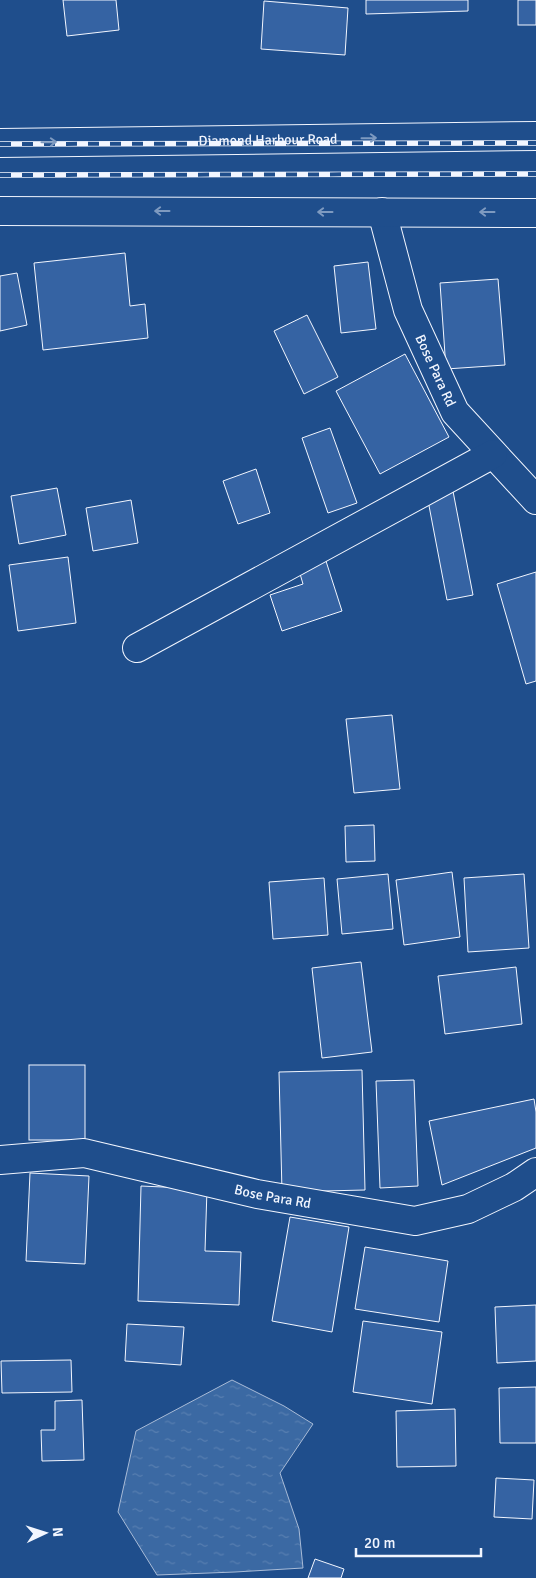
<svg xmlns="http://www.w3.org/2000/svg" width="536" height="1578" font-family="Signika,sans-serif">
<defs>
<pattern id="water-ripples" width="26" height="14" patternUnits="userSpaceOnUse" patternTransform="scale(1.25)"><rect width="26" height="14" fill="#3b69a3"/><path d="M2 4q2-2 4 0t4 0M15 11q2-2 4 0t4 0" fill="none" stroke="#587fb1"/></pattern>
</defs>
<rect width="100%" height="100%" fill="#1f4e8c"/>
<path fill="url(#water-ripples)" stroke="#a8bbd7" d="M232,1380l52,26 29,18 -33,49 19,56 4,39 -68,4 -78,3 -39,-63 18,-81z"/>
<g fill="#3563a3" stroke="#f2f6ff">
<path d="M63,0h53l3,30 -52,6z"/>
<path d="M366,0h102v11l-102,3z"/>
<rect x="518" y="0" width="18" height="25"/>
<path d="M264,1l84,7 -3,47 -84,-6z"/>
<path d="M125,253l5,53 15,-2 3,34 -105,12 -9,-87z"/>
<path d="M368,262l8,67 -35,4 -7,-67z"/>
<path d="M17,273l10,52 -27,6v-55z"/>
<path d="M498,279l7,86 -59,4 -6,-86z"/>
<path d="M307,315l31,62 -34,17 -30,-63z"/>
<path d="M405,354l44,83 -69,37 -44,-83z"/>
<path d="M330,428l27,75 -29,10 -26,-75z"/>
<path d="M256,469l14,44 -32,11 -15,-43z"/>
<path d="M452,486l21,109 -26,5 -21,-110z"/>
<path d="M57,488l9,47 -47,9 -8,-48z"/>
<path d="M131,500l7,43 -45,8 -7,-43z"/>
<path d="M68,557l8,66 -58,8 -9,-66z"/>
<path d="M325,558l17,53 -60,20 -12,-36 33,-11 -5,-17z"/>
<path d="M536,572v109l-10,3 -29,-100z"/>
<path d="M392,715l8,74 -46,4 -8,-74z"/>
<path d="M374,825l1,36 -29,1 -1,-36z"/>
<path d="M452,872l8,65 -56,8 -8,-65z"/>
<path d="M388,874l5,55 -51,5 -5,-55z"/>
<path d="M524,874l5,74 -61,4 -4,-74z"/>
<path d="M324,878l4,57 -55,4 -4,-57z"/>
<path d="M361,962l11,90 -50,6 -10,-90z"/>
<path d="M516,967l6,57 -77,10 -7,-58z"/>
<rect x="29" y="1065" width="56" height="75"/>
<path d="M362,1070l3,120 -83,2 -3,-120z"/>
<path d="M414,1080l4,106 -38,2 -4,-107z"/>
<path d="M534,1099l2,13v36l-94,37 -13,-64z"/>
<path d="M30,1173l59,3 -4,88 -59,-3z"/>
<path d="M141,1186l66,3 -2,62 36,1 -2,53 -101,-4z"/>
<path d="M290,1217l59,10 -17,105 -60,-11z"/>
<path d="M365,1247l83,14 -9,61 -84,-13z"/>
<path d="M536,1305v56l-39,2 -2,-56z"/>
<path d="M363,1321l79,11 -10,72 -79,-12z"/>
<path d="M127,1324l57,3 -3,38 -56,-4z"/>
<path d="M71,1360l1,32 -70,1 -1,-32z"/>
<path d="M536,1387v56h-36l-1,-55z"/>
<path d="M82,1400l2,60 -42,1 -1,-31h14v-29z"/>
<path d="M455,1409l1,57 -59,1 -1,-56z"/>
<path d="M496,1478l38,2 -2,39 -38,-2z"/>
<path d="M315,1559l29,10 -3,9h-33z"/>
</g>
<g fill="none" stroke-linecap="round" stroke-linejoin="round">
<defs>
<g id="street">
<path id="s1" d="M382,212l26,98 47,102 81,88"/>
<path d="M137,648l356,-194"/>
<path id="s2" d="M0,1160l84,-7 173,41 158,27 53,-12 46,-22 22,-15"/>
</g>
<g id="highway">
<path id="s3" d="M0,143l536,-7"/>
<path d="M0,211l536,2"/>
</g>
</defs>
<use href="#street" stroke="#f2f6ff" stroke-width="30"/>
<use href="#highway" stroke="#f2f6ff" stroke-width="30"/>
<use href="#street" stroke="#1f4e8c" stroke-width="28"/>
<use href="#highway" stroke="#1f4e8c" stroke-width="28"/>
<defs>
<g id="rail">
<path d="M0,144l536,-1"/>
<path d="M0,175l536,-1"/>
</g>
</defs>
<use href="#rail" stroke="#f2f6ff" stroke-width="5.5"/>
<use href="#rail" stroke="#1f4e8c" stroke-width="4" stroke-dasharray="11" stroke-linecap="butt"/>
</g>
<defs><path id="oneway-shaft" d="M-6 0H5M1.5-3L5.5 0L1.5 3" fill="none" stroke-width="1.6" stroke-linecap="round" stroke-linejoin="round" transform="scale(1.25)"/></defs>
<g stroke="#7e9ac0">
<use href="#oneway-shaft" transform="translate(369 138) rotate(-1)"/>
<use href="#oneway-shaft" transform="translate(49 142) rotate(-1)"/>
<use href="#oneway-shaft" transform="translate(162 211) rotate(-180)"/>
<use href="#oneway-shaft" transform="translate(325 212) rotate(-180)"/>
<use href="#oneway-shaft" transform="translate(487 212) rotate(-180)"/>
</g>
<g text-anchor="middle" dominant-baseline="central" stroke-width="4" stroke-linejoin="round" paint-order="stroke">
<g font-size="14" fill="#f2f6ff" stroke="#1f4e8c">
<text stroke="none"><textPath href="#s3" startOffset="268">Diamond Harbour Road</textPath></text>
<text stroke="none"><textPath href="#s1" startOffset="168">Bose Para Rd</textPath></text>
<text stroke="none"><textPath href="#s2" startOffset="278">Bose Para Rd</textPath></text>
</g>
</g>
<g transform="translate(45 1533) rotate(86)" stroke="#1f4e8c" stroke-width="4" paint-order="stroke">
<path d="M0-4L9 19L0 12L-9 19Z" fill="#f2f6ff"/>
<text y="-8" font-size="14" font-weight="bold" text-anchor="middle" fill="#f2f6ff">N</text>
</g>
<path d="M356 1548v8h125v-8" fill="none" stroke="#f2f6ff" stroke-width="2.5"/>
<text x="364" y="1548" font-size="15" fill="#f2f6ff" stroke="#1f4e8c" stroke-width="4" paint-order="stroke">20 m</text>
</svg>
